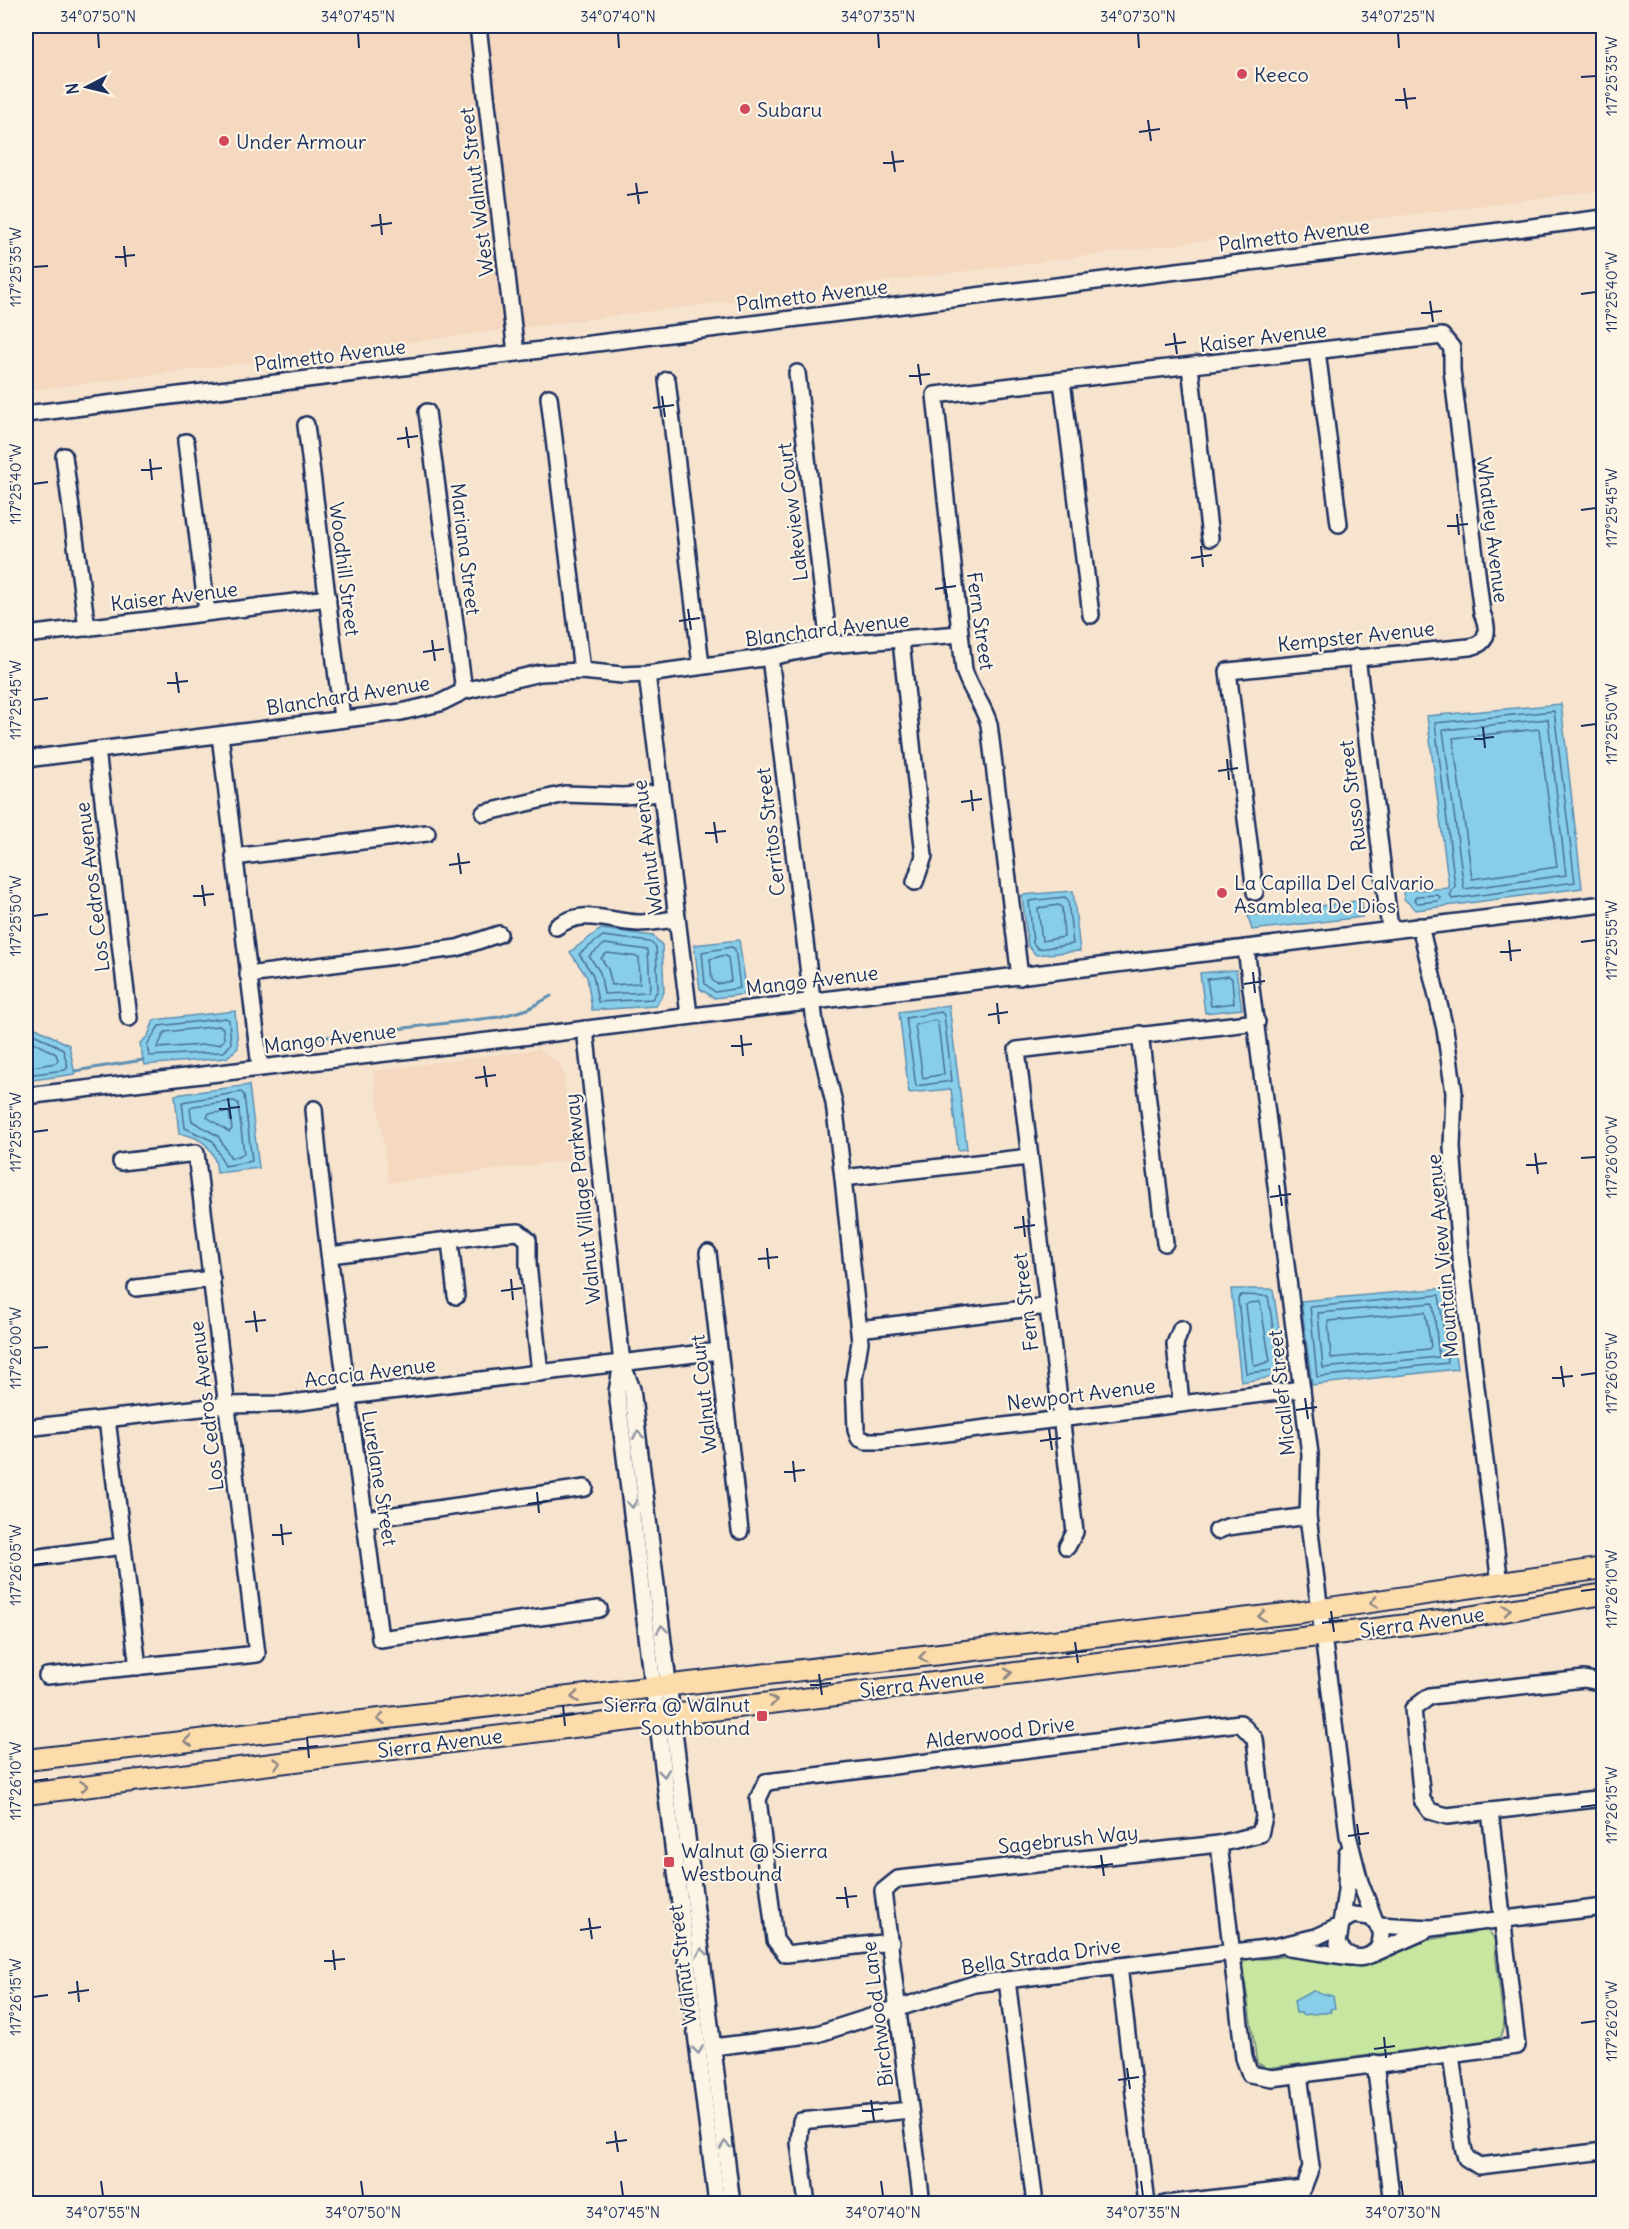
<svg xmlns="http://www.w3.org/2000/svg" width="1629" height="2229" font-family="Delius,sans-serif">
<rect width="100%" height="100%" fill="#f7e4cf"/>
<filter id="ink" filterUnits="userSpaceOnUse"><feTurbulence type="fractalNoise" baseFrequency=".0167" numOctaves="2"/><feDisplacementMap in="SourceGraphic" scale="12" xChannelSelector="R" yChannelSelector="G"/><feConvolveMatrix kernelMatrix="1 2 1 2 8 2 1 2 1" color-interpolation-filters="sRGB"/></filter>
<g filter="url(#ink)">
<g fill="#f4d8c0">
<path d="M26,26h1577v164l-1577,201z"/>
<path d="M538,1049l22,15 4,10 9,86 -184,23 -16,-112z"/>
</g>
<path fill="#c7e7a0" stroke="#718b7f" stroke-width="1.5" d="M1487,1929l9,11 -1,10 9,77 -4,10 -7,3 -226,28 -10,-5 -12,-82c-5,-10 -6,-17 4,-23l15,1 34,-4 68,11 46,-23z"/>
<g fill="#88cee9" stroke="#5c8eb1" stroke-width="1.5">
<path d="M1561,704l21,184 -166,22 -12,-11 -1,-8 46,-3 -22,-172z"/>
<path d="M1073,891l7,60 -44,4 -8,-9 -6,-51z"/>
<path d="M1362,900v17l-110,13 -4,-14z"/>
<path d="M601,929l52,7 9,9 2,47 -8,14 -64,4 -5,-33 -17,-25z"/>
<path d="M739,940l8,54 -33,4 -14,-9 -6,-44z"/>
<path d="M1236,970l6,39 -37,4 -5,-40z"/>
<path d="M949,1005l18,144 -9,1 -7,-61 -42,4 -10,-81z"/>
<path d="M235,1011l3,37 -12,10 -82,7 -4,-22 8,-7 6,-16z"/>
<path d="M26,1023l43,22 6,29 -49,7z"/>
<path d="M249,1085l10,83 -42,5c-1,-23 -14,-37 -38,-39l-4,-39z"/>
<path d="M1446,1288l11,81 -145,16 -11,-84z"/>
<path d="M1231,1289h42l12,80 -5,7 -39,6z"/>
<path d="M1313,1991l20,5 2,12 -5,1 1,3 -29,3 -1,-2h-5l-2,-12z"/>
</g>
<g fill="none" stroke-linecap="round" stroke-linejoin="round">
<g stroke="#476f96" stroke-width="1.5">
<path d="M1554,711l21,171 -123,17 -2,-4 5,-9 -20,-163z"/>
<path d="M1548,719l18,156 -102,14 -21,-159z"/>
<path d="M1539,729l18,138 -85,12 -19,-141z"/>
<path d="M1438,895l2,3 -2,3 -20,2 -4,-3 3,-4z"/>
<path d="M1065,897l3,3 5,44 -35,5 -5,-6 -4,-42z"/>
<path d="M1059,905l3,3 2,29 -22,4 -4,-33z"/>
<path d="M603,936l47,6 6,5 2,43 -6,9 -54,3 -5,-27 -14,-21z"/>
<path d="M605,944l43,6 2,37 -2,5 -44,2 -4,-22 -11,-16z"/>
<path d="M731,947l4,2 5,39 -25,4 -10,-8 -3,-32z"/>
<path d="M607,953l32,4 1,26 -28,2 -4,-16 -7,-11z"/>
<path d="M725,955l3,3 3,23 -14,3 -5,-4 -2,-21z"/>
<path d="M1229,976l3,3 2,24 -23,3 -4,-27z"/>
<path d="M941,1012l3,3 8,66 -36,5 -10,-68z"/>
<path d="M226,1018l3,2 2,24 -7,8 -75,4 -2,-11 12,-19z"/>
<path d="M935,1020l3,3 6,51 -21,4 -8,-53z"/>
<path d="M219,1026l4,2 1,12 -4,4 -63,4 8,-16z"/>
<path d="M26,1030l37,19 5,18 -3,3 -39,5"/>
<path d="M26,1038l30,16 2,6 -2,3 -30,5"/>
<path d="M241,1092l3,3 8,66 -27,5 -12,-25 -28,-13 -3,-26z"/>
<path d="M234,1101l4,2 6,51 -13,4 -13,-22 -26,-15 -2,-12 3,-3z"/>
<path d="M229,1112l3,17 -3,3 -22,-15 2,-4z"/>
<path d="M1241,1295l27,1 11,70 -3,4 -30,3 -8,-74z"/>
<path d="M1439,1295l9,68 -131,14 -7,-70z"/>
<path d="M1260,1302l10,59 -14,5 -3,-3 -7,-58 3,-2z"/>
<path d="M1433,1303l6,54 -116,11 -5,-55z"/>
<path d="M1425,1312l6,34 -2,3 -98,9 -3,-37z"/>
</g>
<g stroke="#5c8eb1" stroke-width="3">
<path d="M293,1041l206,-24 29,-8 23,-13"/>
<path d="M75,1071l68,-11"/>
</g>
<defs>
<g id="minor">
<path d="M478,26l38,327"/>
<path d="M1317,351l22,173"/>
<path d="M1190,367l20,171"/>
<path d="M797,373l32,272"/>
<path d="M667,380l34,285"/>
<path d="M1062,381l29,234"/>
<path d="M549,397l33,274"/>
<path d="M427,412l37,279"/>
<path d="M26,414l1578,-196"/>
<path d="M306,425l36,293"/>
<path d="M186,442l21,170"/>
<path d="M64,456l23,172"/>
<path d="M26,635l302,-37"/>
<path d="M901,641l23,215 -9,26"/>
<path d="M770,657l45,366 19,80 9,75 17,164 -6,37 2,51 3,8 7,3h16l420,-52"/>
<path d="M1357,657l33,272"/>
<path d="M647,674l42,341"/>
<path d="M220,735l40,332"/>
<path d="M97,750l32,268"/>
<path d="M26,759l375,-47 39,-9 24,-12 76,-18 42,-2 40,4 25,-1 123,-17 59,-12 130,-11"/>
<path d="M484,813l81,-19 58,2 38,-3"/>
<path d="M234,857l193,-24"/>
<path d="M1420,926l25,103 9,64 -2,54 8,109 40,328"/>
<path d="M556,927c28,-20 52,-5 82,-4 13,0 26,-3 39,-4"/>
<path d="M1246,948l64,506 -2,62 40,319 12,47 15,39"/>
<path d="M248,975l209,-27 42,-14"/>
<path d="M1020,977l-31,-253c-6,-20 -19,-34 -25,-54l-29,-275 507,-59 10,12v22l30,243c7,16 7,31 -13,34l-241,24 27,221"/>
<path d="M585,1029l37,334 10,26 100,815"/>
<path d="M1140,1034l25,209"/>
<path d="M26,1096l512,-61 1066,-131"/>
<path d="M314,1109c15,178 45,353 66,530l219,-30"/>
<path d="M843,1178l186,-21"/>
<path d="M450,1241l6,55"/>
<path d="M708,1253l32,278"/>
<path d="M330,1255l174,-22 15,-1 9,8v24l12,109"/>
<path d="M136,1288l76,-9"/>
<path d="M859,1329l189,-23"/>
<path d="M622,1363l-5,29 100,812"/>
<path d="M1181,1403l-6,-59 6,-15"/>
<path d="M107,1419l31,248"/>
<path d="M26,1428l201,-23 56,-1 436,-53"/>
<path d="M366,1519l219,-31"/>
<path d="M1217,1531l10,-4 81,-11"/>
<path d="M1067,1547l8,-15 -58,-482 240,-28"/>
<path d="M33,1558l90,-12"/>
<path d="M47,1676l210,-22 -61,-501 -75,9"/>
<path d="M1604,1683l-20,-4 -154,17 -17,13 9,91 8,11 17,5 157,-18"/>
<path d="M1219,1844l25,214 6,16 22,4 245,-32 -27,-235"/>
<path d="M1341,1922l12,-7 18,2 10,13c4,29 -31,38 -43,13l8,-52 1,-38"/>
<path d="M1378,1925l53,3 173,-21"/>
<path d="M891,1942l-105,12 -11,-14 -17,-141 8,-17 474,-59 15,16 9,78 -4,17 -41,10 -321,35 -15,12 39,313"/>
<path d="M1289,1948l62,9"/>
<path d="M1373,1954l52,-23"/>
<path d="M1119,1966l28,238"/>
<path d="M1007,1980l28,224"/>
<path d="M713,2047l104,-13 157,-50 300,-37 42,-10 24,-11"/>
<path d="M1451,2054l12,93 3,11 13,8 125,-15"/>
<path d="M1375,2063l17,141"/>
<path d="M807,2204l-8,-61 2,-22 109,-11"/>
<path d="M1165,2204l138,-16 8,-21 -12,-93"/>
</g>
<g id="major">
<path d="M26,1760l1276,-148 302,-44"/>
<path d="M26,1794l1317,-161 113,-14 148,-25"/>
</g>
</defs>
<use href="#minor" stroke="#1b2f5e" stroke-width="20"/>
<use href="#major" stroke="#1b2f5e" stroke-width="24"/>
<use href="#minor" stroke="#fcf5e5" stroke-width="15"/>
<use href="#major" stroke="#fddcac" stroke-width="20"/>
</g>
<defs><path id="oneway-chevron" d="M-2-3.5L2.5 0L-2 3.5" fill="none" stroke-width="1.6" stroke-linecap="round" stroke-linejoin="round" transform="scale(1.5)"/></defs>
<g stroke="#8c92a2">
<use href="#oneway-chevron" transform="translate(638 1435) rotate(-97)"/>
<use href="#oneway-chevron" transform="translate(632 1504) rotate(82)"/>
<use href="#oneway-chevron" transform="translate(662 1629) rotate(-97)"/>
<use href="#oneway-chevron" transform="translate(664 1773) rotate(83)"/>
<use href="#oneway-chevron" transform="translate(702 1952) rotate(-97)"/>
<use href="#oneway-chevron" transform="translate(698 2050) rotate(83)"/>
<use href="#oneway-chevron" transform="translate(725 2145) rotate(-97)"/>
</g>
<g stroke="#8c8685">
<use href="#oneway-chevron" transform="translate(1374 1602) rotate(173)"/>
<use href="#oneway-chevron" transform="translate(1507 1610) rotate(-10)"/>
<use href="#oneway-chevron" transform="translate(1262 1616) rotate(173)"/>
<use href="#oneway-chevron" transform="translate(923 1657) rotate(173)"/>
<use href="#oneway-chevron" transform="translate(1008 1673) rotate(-7)"/>
<use href="#oneway-chevron" transform="translate(575 1697) rotate(173)"/>
<use href="#oneway-chevron" transform="translate(773 1701) rotate(-7)"/>
<use href="#oneway-chevron" transform="translate(381 1719) rotate(173)"/>
<use href="#oneway-chevron" transform="translate(188 1741) rotate(173)"/>
<use href="#oneway-chevron" transform="translate(277 1763) rotate(-7)"/>
<use href="#oneway-chevron" transform="translate(84 1786) rotate(-7)"/>
</g>
</g>
<path fill="none" stroke="#1b2f5e" stroke-width="2" d="M98,33l1,15M358,33l1,15M618,33l1,15M878,33l1,15M1138,33l1,15M1398,33l1,15M1581,77l15,-1M1404,88l3,21M1395,100l21,-2M1148,120l3,21M1139,132l21,-3M892,151l3,21M883,163l21,-2M636,183l3,21M627,195l21,-3M380,214l2,21M371,226l21,-3M124,246l2,21M115,257l20,-2M33,267l15,-1M1581,294l15,-2M1430,301l3,21M1421,313l21,-2M1174,333l3,21M1165,345l21,-3M918,364l3,21M909,376l21,-2M662,396l3,21M653,408l21,-3M406,427l3,21M397,439l21,-3M150,459l2,21M141,470l21,-2M33,484l15,-2M1581,510l15,-2M1457,514l2,21M1447,526l21,-2M1201,546l2,21M1191,558l21,-3M944,577l3,21M935,589l21,-3M688,609l3,21M679,621l21,-3M432,640l3,21M423,652l21,-3M176,672l3,21M167,683l21,-2M33,700l15,-2M1581,726l15,-2M1483,727l2,21M1474,739l20,-2M1227,759l2,21M1218,771l20,-3M971,790l2,21M961,802l21,-3M714,822l3,21M705,833l21,-2M458,853l3,21M449,865l21,-3M202,885l3,21M193,896l21,-2M33,916l15,-2M1509,940l2,21M1581,942l15,-2M1500,952l21,-2M1253,972l2,21M1244,984l21,-3M997,1003l2,21M988,1015l20,-3M741,1035l2,21M731,1046l21,-2M484,1066l3,21M475,1078l21,-3M228,1098l3,21M219,1109l21,-2M33,1132l15,-2M1535,1153l3,21M1581,1158l15,-1M1526,1165l21,-2M1279,1185l3,21M1270,1197l21,-3M1023,1216l2,21M1014,1228l21,-3M767,1248l2,21M758,1259l20,-2M511,1279l2,21M501,1291l21,-3M254,1311l3,21M245,1322l21,-2M33,1348l15,-1M1561,1366l3,21M1581,1375l15,-2M1552,1378l21,-2M1305,1398l3,21M1296,1410l21,-3M1049,1429l3,21M1040,1441l21,-3M793,1461l2,21M784,1472l21,-2M537,1492l2,21M528,1504l20,-3M281,1524l2,21M272,1535l20,-2M33,1565l15,-2M1581,1591l15,-2M1331,1611l3,21M1322,1623l21,-3M1075,1642l3,21M1066,1654l21,-3M819,1674l3,21M810,1685l21,-2M563,1705l2,21M554,1717l21,-3M307,1737l2,21M298,1748l20,-2M33,1781l15,-2M1581,1807l15,-2M1357,1824l3,21M1348,1836l21,-3M1101,1855l3,21M1092,1867l21,-3M845,1887l3,21M836,1898l21,-2M589,1918l3,21M580,1930l21,-3M333,1950l2,20M324,1961l21,-2M77,1981l2,21M68,1993l21,-3M33,1997l15,-2M1581,2023l15,-2M1384,2037l2,21M1374,2049l21,-3M1127,2068l3,21M1118,2080l21,-3M871,2100l3,21M862,2111l21,-2M615,2131l3,21M606,2143l21,-3M101,2181l2,15M361,2181l2,15M621,2181l2,15M881,2181l2,15M1141,2181l2,15M1401,2181l2,15"/>
<g fill="#d1495b" stroke="#fcf5e5" stroke-width="2">
<circle cx="1242" cy="74" r="6"/>
<circle cx="745" cy="109" r="6"/>
<circle cx="224" cy="141" r="6"/>
<circle cx="1222" cy="893" r="6"/>
<rect x="756" y="1710" width="12" height="12" rx="3"/>
<rect x="663" y="1856" width="12" height="12" rx="3"/>
</g>
<g text-anchor="middle" dominant-baseline="central" stroke-width="4.5" stroke-linejoin="round" paint-order="stroke">
<g font-size="20" fill="#1b2f5e" stroke="#fcf5e5" text-anchor="start">
<text x="1254" y="74">Keeco</text>
<text x="757" y="109">Subaru</text>
<text x="236" y="141">Under Armour</text>
<text x="1234" y="882">La Capilla Del Calvario<tspan x="1234" dy="23">Asamblea De Dios</tspan></text>
<text x="750" y="1704" text-anchor="end">Sierra @ Walnut<tspan x="750" dy="23">Southbound</tspan></text>
<text x="681" y="1850">Walnut @ Sierra<tspan x="681" dy="23">Westbound</tspan></text>
</g>
<g font-size="20" fill="#1b2f5e" stroke="#fcf5e5">
<text transform="translate(476 192) rotate(-97)">West Walnut Street</text>
<text transform="translate(1294 235) rotate(-7)">Palmetto Avenue</text>
<text transform="translate(812 295) rotate(-7)">Palmetto Avenue</text>
<text transform="translate(1263 337) rotate(-7)">Kaiser Avenue</text>
<text transform="translate(330 355) rotate(-7)">Palmetto Avenue</text>
<text transform="translate(792 512) rotate(-97)">Lakeview Court</text>
<text transform="translate(1493 530) rotate(83)">Whatley Avenue</text>
<text transform="translate(466 549) rotate(83)">Mariana Street</text>
<text transform="translate(345 569) rotate(83)">Woodhill Street</text>
<text transform="translate(174 596) rotate(-7)">Kaiser Avenue</text>
<text transform="translate(981 621) rotate(82)">Fern Street</text>
<text transform="translate(827 629) rotate(-7)">Blanchard Avenue</text>
<text transform="translate(1356 636) rotate(-6)">Kempster Avenue</text>
<text transform="translate(348 695) rotate(-9)">Blanchard Avenue</text>
<text transform="translate(1352 796) rotate(-97)">Russo Street</text>
<text transform="translate(770 832) rotate(-97)">Cerritos Street</text>
<text transform="translate(647 847) rotate(-97)">Walnut Avenue</text>
<text transform="translate(92 887) rotate(-97)">Los Cedros Avenue</text>
<text transform="translate(812 980) rotate(-7)">Mango Avenue</text>
<text transform="translate(330 1038) rotate(-7)">Mango Avenue</text>
<text transform="translate(582 1199) rotate(-96)">Walnut Village Parkway</text>
<text transform="translate(1442 1256) rotate(-95)">Mountain View Avenue</text>
<text transform="translate(1025 1302) rotate(-97)">Fern Street</text>
<text transform="translate(370 1372) rotate(-7)">Acacia Avenue</text>
<text transform="translate(1281 1393) rotate(-96)">Micallef Street</text>
<text transform="translate(703 1394) rotate(-96)">Walnut Court</text>
<text transform="translate(1081 1394) rotate(-7)">Newport Avenue</text>
<text transform="translate(206 1406) rotate(-97)">Los Cedros Avenue</text>
<text transform="translate(380 1478) rotate(81)">Lurelane Street</text>
<text transform="translate(1422 1622) rotate(-8)">Sierra Avenue</text>
<text transform="translate(922 1683) rotate(-7)">Sierra Avenue</text>
<text transform="translate(1000 1732) rotate(-7)">Alderwood Drive</text>
<text transform="translate(440 1743) rotate(-7)">Sierra Avenue</text>
<text transform="translate(1068 1839) rotate(-6)">Sagebrush Way</text>
<text transform="translate(1041 1956) rotate(-8)">Bella Strada Drive</text>
<text transform="translate(682 1965) rotate(-97)">Walnut Street</text>
<text transform="translate(877 2014) rotate(-97)">Birchwood Lane</text>
</g>
</g>
<rect width="1629" height="2229" fill="none" stroke="#fcf5e5" stroke-width="66"/>
<g transform="translate(87 87) rotate(263)" stroke="#fcf5e5" stroke-width="4.5" paint-order="stroke">
<path d="M0-4.5L10 22L0 15L-10 22Z" fill="#1b2f5e"/>
<text y="-9" font-size="16" font-weight="bold" text-anchor="middle" fill="#1b2f5e">N</text>
</g>
<rect x="33" y="33" width="1563" height="2163" fill="none" stroke="#1b2f5e" stroke-width="2"/>
<g font-size="15" text-anchor="middle" fill="#1b2f5e">
<text x="98" y="22">34°07'50"N</text>
<text x="358" y="22">34°07'45"N</text>
<text x="618" y="22">34°07'40"N</text>
<text x="878" y="22">34°07'35"N</text>
<text x="1138" y="22">34°07'30"N</text>
<text x="1398" y="22">34°07'25"N</text>
<text transform="translate(1612 76) rotate(-90)" y="5">117°25'35"W</text>
<text transform="translate(16 267) rotate(-90)" y="5">117°25'35"W</text>
<text transform="translate(1612 292) rotate(-90)" y="5">117°25'40"W</text>
<text transform="translate(16 484) rotate(-90)" y="5">117°25'40"W</text>
<text transform="translate(1612 508) rotate(-90)" y="5">117°25'45"W</text>
<text transform="translate(16 700) rotate(-90)" y="5">117°25'45"W</text>
<text transform="translate(1612 724) rotate(-90)" y="5">117°25'50"W</text>
<text transform="translate(16 916) rotate(-90)" y="5">117°25'50"W</text>
<text transform="translate(1612 940) rotate(-90)" y="5">117°25'55"W</text>
<text transform="translate(16 1132) rotate(-90)" y="5">117°25'55"W</text>
<text transform="translate(1612 1157) rotate(-90)" y="5">117°26'00"W</text>
<text transform="translate(16 1348) rotate(-90)" y="5">117°26'00"W</text>
<text transform="translate(1612 1373) rotate(-90)" y="5">117°26'05"W</text>
<text transform="translate(16 1565) rotate(-90)" y="5">117°26'05"W</text>
<text transform="translate(1612 1589) rotate(-90)" y="5">117°26'10"W</text>
<text transform="translate(16 1781) rotate(-90)" y="5">117°26'10"W</text>
<text transform="translate(1612 1805) rotate(-90)" y="5">117°26'15"W</text>
<text transform="translate(16 1997) rotate(-90)" y="5">117°26'15"W</text>
<text transform="translate(1612 2021) rotate(-90)" y="5">117°26'20"W</text>
<text x="103" y="2218">34°07'55"N</text>
<text x="363" y="2218">34°07'50"N</text>
<text x="623" y="2218">34°07'45"N</text>
<text x="883" y="2218">34°07'40"N</text>
<text x="1143" y="2218">34°07'35"N</text>
<text x="1403" y="2218">34°07'30"N</text>
</g>
</svg>
